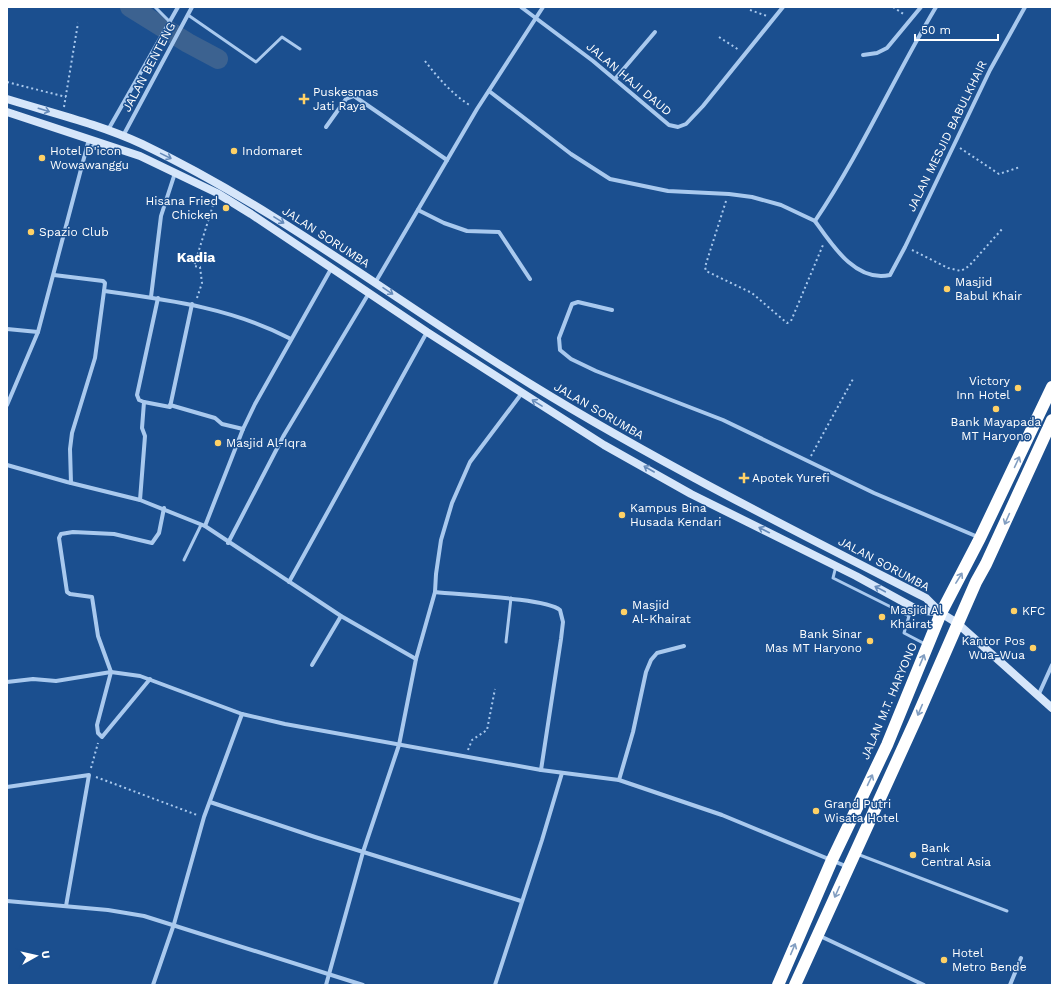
<svg xmlns="http://www.w3.org/2000/svg" width="1059" height="992" font-family="'Work Sans',sans-serif">
<rect width="100%" height="100%" fill="#1b4f8f"/>
<g fill="none" stroke-linecap="round" stroke-linejoin="round">
<path stroke="#3c6290" stroke-width="20" d="M130,7l58,36 30,16"/>
<g stroke="#a9c9ee" stroke-width="2" stroke-dasharray="2 3" stroke-linecap="butt">
<path d="M893,7l12,8"/>
<path d="M750,10l17,6"/>
<path d="M719,37l20,13"/>
<path d="M425,61c13,17 28,34 46,45"/>
<path d="M7,82l59,15"/>
<path d="M64,107l14,-84"/>
<path d="M960,148l39,26 21,-7"/>
<path d="M726,201l-21,66 1,4 46,22 35,30 4,-2 32,-76"/>
<path d="M912,250l36,18 13,3 8,-5 34,-38"/>
<path d="M197,298l5,-15 -2,-16 -6,-1 20,-64"/>
<path d="M811,456l42,-77"/>
<path d="M468,750l4,-10 15,-10 8,-41"/>
<path d="M91,768l7,-25"/>
<path d="M96,777l101,38"/>
</g>
<g stroke="#a9c9ee" stroke-width="3">
<path d="M155,7l15,15"/>
<path d="M188,15l68,47 26,-25 18,12"/>
<path d="M184,560l17,-35"/>
<path d="M836,566l-3,12 76,38 -5,17 21,11"/>
<path d="M506,642l5,-44"/>
<path d="M857,854l150,57"/>
</g>
<g stroke="#a9c9ee" stroke-width="4">
<path d="M521,7l72,54 76,64 9,2 8,-3 17,-18 80,-99"/>
<path d="M863,55l14,-2 10,-5 34,-41"/>
<path d="M615,79l40,-47"/>
<path d="M489,91l82,63 39,25 58,12 61,3 23,3 29,8 34,16c46,-68 79,-144 121,-214"/>
<path d="M326,127l20,-28 8,-3 93,64"/>
<path d="M108,130l70,-123"/>
<path d="M123,136l69,-129"/>
<path d="M87,151l11,-8"/>
<path d="M418,210l26,13 23,8 32,1 31,47"/>
<path d="M815,221c17,24 41,62 75,54l15,-28 85,-177 35,-63"/>
<path d="M54,275l49,6 2,2 -1,8c65,9 128,17 187,48"/>
<path d="M375,283l102,-174 66,-102"/>
<path d="M151,297l10,-81 14,-43"/>
<path d="M612,310l-34,-8 -6,2 -13,34 1,12 11,9 25,12 127,49 151,73 104,44"/>
<path d="M7,329l31,3"/>
<path d="M144,402l26,5 22,-103"/>
<path d="M7,405l31,-73 51,-193"/>
<path d="M170,405l45,13 7,6 21,5"/>
<path d="M7,465l60,17 73,18 65,26 136,90 75,43"/>
<path d="M71,483l-1,-34 2,-16 23,-75 9,-67"/>
<path d="M140,500l5,-64 -3,-8 2,-26 -5,-2 -2,-5 21,-97"/>
<path d="M205,526l38,-97 12,-25 76,-135"/>
<path d="M228,543l56,-108 85,-142"/>
<path d="M289,582l138,-250"/>
<path d="M435,592c24,3 110,6 125,18l3,12 -2,17 -20,131"/>
<path d="M312,665l29,-49"/>
<path d="M150,679l-48,58 -4,-4 -1,-8 14,-53 -13,-36 -6,-39 -22,-3 -3,-2 -8,-54 2,-4 12,-2 41,2 38,9 7,-10 5,-25"/>
<path d="M7,682l26,-3 23,2 55,-9 29,4 102,38 43,10 256,46 78,10 103,35 126,52"/>
<path d="M1038,696l14,-31"/>
<path d="M619,780l14,-48 13,-60 5,-12 6,-7 27,-7"/>
<path d="M7,787l82,-12 -23,131"/>
<path d="M210,802l105,35 206,64"/>
<path d="M7,901l101,9 36,6 219,69"/>
<path d="M820,936l104,49"/>
<path d="M153,985l21,-61 30,-107 38,-103"/>
<path d="M326,985l37,-133 36,-107 17,-86 19,-67 1,-18 5,-34 11,-37 18,-41 52,-69"/>
<path d="M495,985l47,-145 20,-67"/>
<path d="M1010,985l11,-27"/>
</g>
<g stroke="#d6e6fa" stroke-width="8">
<path d="M7,99c45,14 92,25 135,45 138,66 259,161 390,241 127,78 261,145 394,213l15,15 16,10 95,85"/>
<path d="M7,112l133,44 77,37 34,21 176,118 177,113 87,49 165,82 62,34 23,3"/>
</g>
<g stroke="#fff" stroke-width="12">
<path d="M778,985l54,-125 55,-115 54,-132 39,-75 72,-151"/>
<path d="M795,985l122,-268 59,-135 10,-18 66,-144"/>
</g>
</g>
<defs><path id="oneway-shaft" d="M-6 0H5M1.5-3L5.5 0L1.5 3" fill="none" stroke-width="1.6" stroke-linecap="round" stroke-linejoin="round"/></defs>
<g stroke="#668bba">
<use href="#oneway-shaft" transform="translate(44 110) rotate(17)"/>
<use href="#oneway-shaft" transform="translate(166 156) rotate(26)"/>
<use href="#oneway-shaft" transform="translate(279 220) rotate(32)"/>
<use href="#oneway-shaft" transform="translate(388 291) rotate(34)"/>
<use href="#oneway-shaft" transform="translate(537 403) rotate(-148)"/>
<use href="#oneway-shaft" transform="translate(649 469) rotate(-150)"/>
<use href="#oneway-shaft" transform="translate(764 530) rotate(-153)"/>
<use href="#oneway-shaft" transform="translate(880 589) rotate(-152)"/>
</g>
<g stroke="#829ec1">
<use href="#oneway-shaft" transform="translate(1017 462) rotate(-65)"/>
<use href="#oneway-shaft" transform="translate(1007 519) rotate(114)"/>
<use href="#oneway-shaft" transform="translate(959 578) rotate(-58)"/>
<use href="#oneway-shaft" transform="translate(922 660) rotate(-67)"/>
<use href="#oneway-shaft" transform="translate(920 710) rotate(113)"/>
<use href="#oneway-shaft" transform="translate(870 780) rotate(-65)"/>
<use href="#oneway-shaft" transform="translate(837 892) rotate(114)"/>
<use href="#oneway-shaft" transform="translate(793 949) rotate(-67)"/>
</g>
<g fill="#ffd166" stroke="#1b4f8f" stroke-width="1.5">
<path d="M302 93h4v4h4v4h-4v4h-4v-4h-4v-4h4z"/>
<circle cx="234" cy="151" r="4"/>
<circle cx="42" cy="158" r="4"/>
<circle cx="226" cy="208" r="4"/>
<circle cx="31" cy="232" r="4"/>
<circle cx="947" cy="289" r="4"/>
<circle cx="1018" cy="388" r="4"/>
<circle cx="996" cy="409" r="4"/>
<circle cx="218" cy="443" r="4"/>
<path d="M742 472h4v4h4v4h-4v4h-4v-4h-4v-4h4z"/>
<circle cx="622" cy="515" r="4"/>
<circle cx="1014" cy="611" r="4"/>
<circle cx="624" cy="612" r="4"/>
<circle cx="882" cy="617" r="4"/>
<circle cx="870" cy="641" r="4"/>
<circle cx="1033" cy="648" r="4"/>
<circle cx="816" cy="811" r="4"/>
<circle cx="913" cy="855" r="4"/>
<circle cx="944" cy="960" r="4"/>
</g>
<g text-anchor="middle" dominant-baseline="central" stroke-width="3" stroke-linejoin="round" paint-order="stroke">
<g font-size="12" fill="#fff" stroke="#1b4f8f">
<text transform="translate(149 67) rotate(-62)">JALAN BENTENG</text>
<text transform="translate(629 79) rotate(40)">JALAN HAJI DAUD</text>
<text transform="translate(947 136) rotate(-64)">JALAN MESJID BABULKHAIR</text>
<text transform="translate(326 237) rotate(33)">JALAN SORUMBA</text>
<text transform="translate(599 411) rotate(30)">JALAN SORUMBA</text>
<text transform="translate(884 564) rotate(28)">JALAN SORUMBA</text>
<text transform="translate(889 701) rotate(-67)">JALAN M.T. HARYONO</text>
</g>
<g font-size="12" fill="#fff" stroke="#1b4f8f" text-anchor="start">
<text x="313" y="92">Puskesmas<tspan x="313" dy="14">Jati Raya</tspan></text>
<text x="50" y="151">Hotel D'icon<tspan x="50" dy="14">Wowawanggu</tspan></text>
<text x="242" y="151">Indomaret</text>
<text x="218" y="201" text-anchor="end">Hisana Fried<tspan x="218" dy="14">Chicken</tspan></text>
<text x="39" y="232">Spazio Club</text>
<text x="955" y="282">Masjid<tspan x="955" dy="14">Babul Khair</tspan></text>
<text x="1010" y="381" text-anchor="end">Victory<tspan x="1010" dy="14">Inn Hotel</tspan></text>
<text x="996" y="422" text-anchor="middle">Bank Mayapada<tspan x="996" dy="14">MT Haryono</tspan></text>
<text x="226" y="443">Masjid Al-Iqra</text>
<text x="752" y="478">Apotek Yurefi</text>
<text x="630" y="508">Kampus Bina<tspan x="630" dy="14">Husada Kendari</tspan></text>
<text x="632" y="605">Masjid<tspan x="632" dy="14">Al-Khairat</tspan></text>
<text x="890" y="610">Masjid Al<tspan x="890" dy="14">Khairat</tspan></text>
<text x="1022" y="611">KFC</text>
<text x="862" y="634" text-anchor="end">Bank Sinar<tspan x="862" dy="14">Mas MT Haryono</tspan></text>
<text x="1025" y="641" text-anchor="end">Kantor Pos<tspan x="1025" dy="14">Wua-Wua</tspan></text>
<text x="824" y="804">Grand Putri<tspan x="824" dy="14">Wisata Hotel</tspan></text>
<text x="921" y="848">Bank<tspan x="921" dy="14">Central Asia</tspan></text>
<text x="952" y="953">Hotel<tspan x="952" dy="14">Metro Bende</tspan></text>
</g>
<g font-size="14" font-weight="bold" fill="#fff" stroke="#1b4f8f">
<text x="196" y="257">Kadia</text>
</g>
</g>
<rect width="1059" height="992" fill="none" stroke="#ffffff" stroke-width="16"/>
<g transform="translate(36 956) rotate(82)" stroke="#1b4f8f" stroke-width="3" paint-order="stroke">
<path d="M0-3L7 15L0 10L-7 15Z" fill="#ffffff"/>
<text y="-6" font-size="11" font-weight="bold" text-anchor="middle" fill="#ffffff">U</text>
</g>
<path d="M915 34v6h83v-6" fill="none" stroke="#ffffff" stroke-width="2"/>
<text x="921" y="34" font-size="12" fill="#ffffff" stroke="#1b4f8f" stroke-width="3" paint-order="stroke">50 m</text>
</svg>
